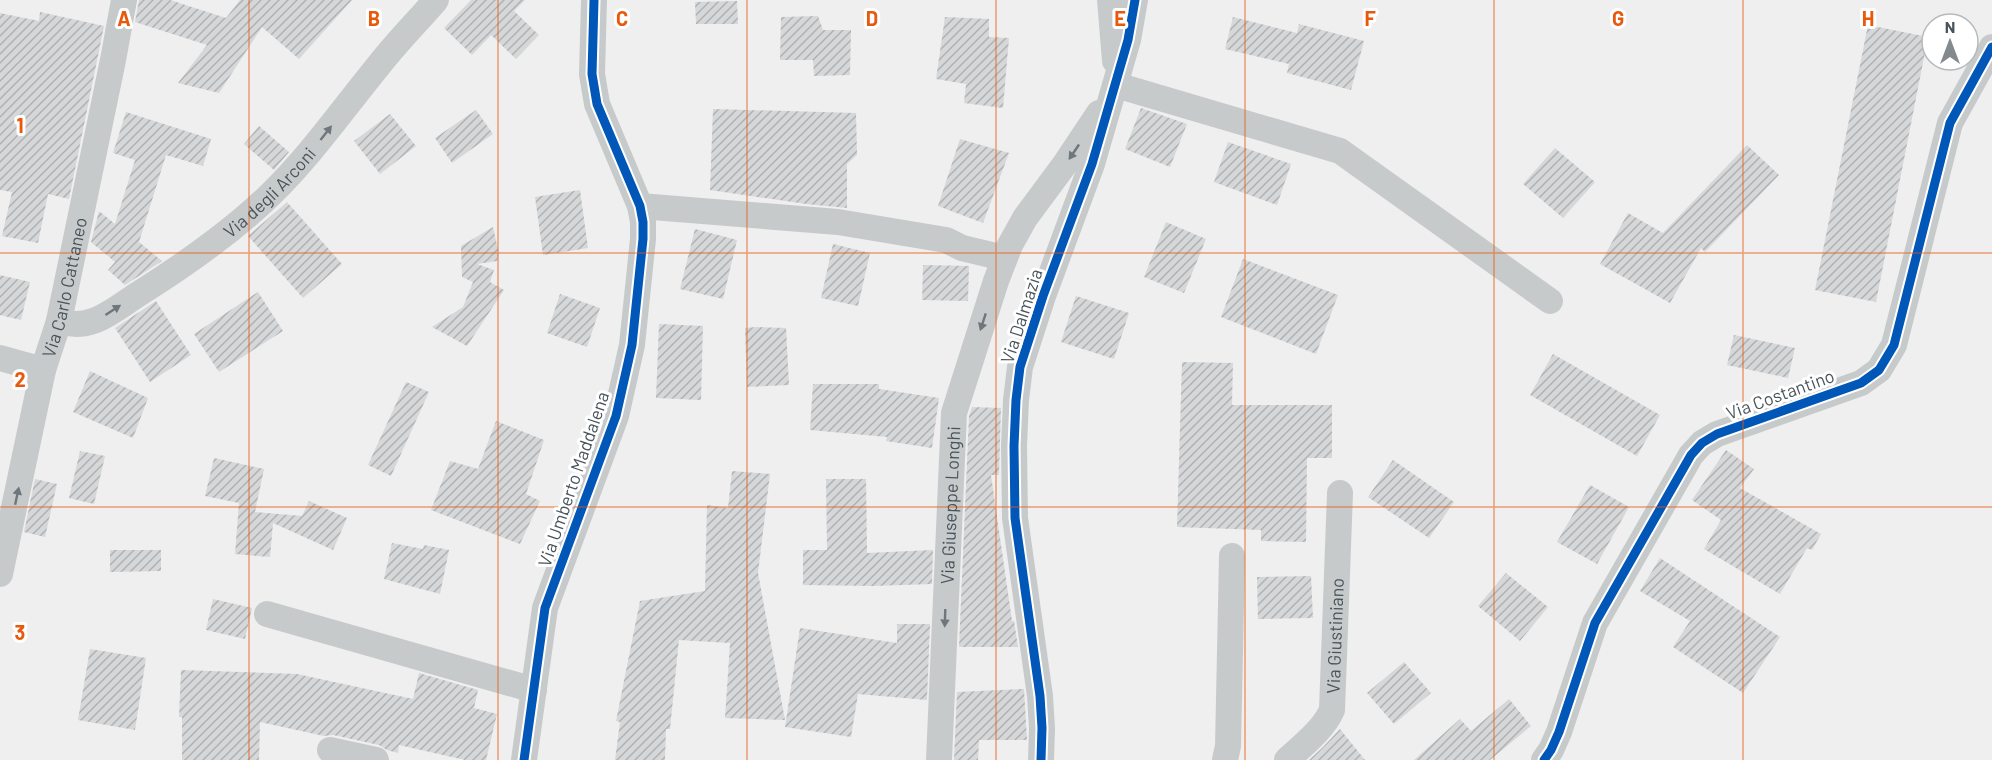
<svg xmlns="http://www.w3.org/2000/svg" width="1992" height="760" font-family="Barlow,sans-serif">
<defs>
<pattern id="building-hatch" width="6" height="6" patternUnits="userSpaceOnUse" patternTransform="scale(1.5)"><rect width="6" height="6" fill="#d6d7d8"/><path d="M-1 1l2-2M0 6l6-6M5 7l2-2" fill="none" stroke="#b0b1b2"/></pattern>
</defs>
<rect width="100%" height="100%" fill="#f0efef"/>
<g fill="url(#building-hatch)">
<path d="M139,0h31l56,18 14,-18h112l-53,59 -37,-32 -43,66 -41,-10 29,-38 -72,-23z"/>
<path d="M471,0h54l-11,11 25,24 -23,24 -25,-24 -19,20 -28,-27z"/>
<path d="M737,1l1,23h-42l-1,-22z"/>
<path d="M40,12l64,14 -35,173 -21,-5 -10,49 -36,-7 10,-44 -12,-2v-177l39,8z"/>
<path d="M818,16l5,14h28l-1,45 -36,1 -1,-16h-33l1,-43z"/>
<path d="M945,17l44,2v18l20,1 -6,70 -39,-5 2,-19 -30,-5z"/>
<path d="M1233,17l64,16 2,-9 65,17 -13,49 -64,-17 2,-9 -64,-15z"/>
<path d="M1868,25l60,12 -52,265 -61,-12z"/>
<path d="M1141,108l46,16 -17,43 -45,-18z"/>
<path d="M713,109l143,4 1,42 -10,9v44l-41,-4 -96,-14z"/>
<path d="M476,110l17,24 -41,29 -17,-25z"/>
<path d="M126,112l85,27 -8,27 -37,-11 -27,87 23,19 -37,24 -17,-15 7,-8 -24,-20 8,-31 16,13 20,-64 -22,-7z"/>
<path d="M390,114l26,32 -36,28 -26,-33z"/>
<path d="M259,126l30,26 -15,18 -30,-26z"/>
<path d="M960,139l49,14 -26,70 -45,-17z"/>
<path d="M1228,142l63,22 -14,41 -63,-23z"/>
<path d="M1747,145l32,30 -74,77 -4,-4 -31,55 -70,-39 28,-51 35,20z"/>
<path d="M1555,148l40,34 -32,36 -40,-34z"/>
<path d="M580,190l8,58 -45,7 -8,-58z"/>
<path d="M287,202l55,62 -39,34 -55,-62z"/>
<path d="M1166,222l40,17 -22,54 -40,-16z"/>
<path d="M493,227l6,27 -2,7 -20,3 17,6 -4,12 14,8 -37,56 -35,-19 31,-20 10,-25 -11,-5 -1,-31z"/>
<path d="M695,229l42,11 -14,59 -43,-10z"/>
<path d="M833,244l37,9 -12,53 -37,-8z"/>
<path d="M1243,259l95,36 -22,59 -95,-37z"/>
<path d="M923,265l46,1 -1,35 -46,-1z"/>
<path d="M0,275l30,7 -9,38 -21,-5z"/>
<path d="M258,292l25,39 -64,41 -25,-38z"/>
<path d="M560,294l40,14 -13,39 -40,-14z"/>
<path d="M1076,296l53,17 -15,46 -53,-17z"/>
<path d="M156,301l35,54 -41,27 -35,-54z"/>
<path d="M659,324l44,2 -2,74 -45,-2z"/>
<path d="M756,327l30,1 3,57 -42,2 -2,-59z"/>
<path d="M1734,335l61,13 -7,30 -61,-13z"/>
<path d="M1553,354l107,61 -23,41 -107,-61z"/>
<path d="M1182,362l51,1 -1,42h100v53h-25l-1,84 -45,-1v-11l-84,-3z"/>
<path d="M90,371l58,27 -15,40 -60,-26z"/>
<path d="M406,382l23,10 -38,84 -23,-11z"/>
<path d="M813,384h66v5l60,9 -7,50 -46,-7 1,-4 -77,-7z"/>
<path d="M972,407l29,1 -2,67h-8l21,146h2l4,26h-59l10,-231z"/>
<path d="M496,421l48,19 -18,54 14,7 -20,43 -89,-34 19,-49 28,8z"/>
<path d="M1726,450l28,19 -14,19 81,46 -9,16 -5,-2 -27,46 -76,-45 17,-29 -29,-20z"/>
<path d="M80,451l25,5 -11,48 -25,-6z"/>
<path d="M214,458l50,11 -9,43 47,4 7,-15 38,17 -14,32 -60,-27 -3,34 -35,-3 4,-51 -34,-7z"/>
<path d="M1393,460l61,42 -25,36 -61,-41z"/>
<path d="M732,471l38,3 -12,99 27,147 -60,-2 5,-75 -51,-3 -9,89h-4l-1,31h-50l5,-38 -4,-1 24,-120 65,-10 2,-86 21,3z"/>
<path d="M35,479l22,5 -12,53 -21,-5z"/>
<path d="M826,479h40l1,74 66,-3 -1,34 -59,2 -70,-1v-35h24z"/>
<path d="M1590,485l39,22 -32,57 -40,-22z"/>
<path d="M392,543l31,6 1,-4 25,5 -9,44 -56,-15z"/>
<path d="M110,550h51v21l-51,1z"/>
<path d="M1660,558l120,79 -37,56 -70,-46 17,-26 -50,-30z"/>
<path d="M1506,573l42,34 -28,34 -42,-35z"/>
<path d="M1311,576l2,42 -55,1 -1,-42z"/>
<path d="M213,599l39,9 -7,31 -39,-9z"/>
<path d="M897,624h33l-3,76 -69,-6 -7,43 -66,-10 15,-99 97,15z"/>
<path d="M90,649l56,9 -11,72 -57,-10z"/>
<path d="M1404,662l27,31 -37,31 -27,-31z"/>
<path d="M181,670l116,4 116,25 6,-26 59,17 -4,18 23,6 -11,46h-21l-66,-15 -1,8 -11,-3 -8,-5 -46,-10 -9,1 -64,-14 -1,38h-77v-43h-3z"/>
<path d="M1024,689l3,51h-48l-1,20h-24l3,-68z"/>
<path d="M1509,699l22,27 -41,34h-76l46,-41 11,12z"/>
<path d="M1340,729l25,31h-56l14,-13z"/>
</g>
<g fill="none" stroke-linecap="round" stroke-linejoin="round">
<g stroke="#c7cacb" stroke-width="26">
<path d="M1110,0l5,61"/>
<path d="M1116,85l224,66 210,150"/>
<path d="M640,206l198,16 108,18 16,8 42,10"/>
<path id="s1" d="M59,321c33,11 54,-11 81,-28 46,-29 92,-61 131,-99 40,-39 72,-85 108,-129 18,-23 38,-43 57,-65"/>
<path d="M0,358l43,12"/>
<path id="s2" d="M0,574l43,-204 16,-49 54,-261 11,-60"/>
<path d="M267,614l267,76"/>
<path d="M330,750l46,10"/>
<path d="M524,760l21,-152 71,-192 16,-71 11,-106v-17l-3,-16 -43,-102 -5,-30 2,-74"/>
<path id="s3" d="M939,760l15,-347 42,-132 14,-36 15,-27 40,-54 34,-51"/>
<path d="M1041,760l1,-32 -2,-32 -25,-178 -1,-72 2,-46 4,-33 23,-71 49,-132 36,-124 7,-40"/>
<path d="M1225,760l3,-14 4,-190"/>
<path id="s4" d="M1287,760c16,-15 36,-30 45,-50l8,-217"/>
<path d="M1544,760l7,-10 8,-18 36,-109 96,-168 11,-12 15,-9 144,-51 18,-13 15,-25 56,-222 42,-76"/>
</g>
<defs>
<g id="cycleway">
<path d="M524,760l21,-152 71,-192 16,-71 11,-106v-17l-3,-16 -43,-102 -5,-30 2,-74"/>
<path d="M1041,760l1,-32 -2,-32 -25,-178 -1,-72 2,-46 4,-33 23,-71 49,-132 36,-124 7,-40"/>
<path d="M1544,760l7,-10 8,-18 36,-109 96,-168 11,-12 15,-9 144,-51 18,-13 15,-25 56,-222 42,-76"/>
</g>
</defs>
<use href="#cycleway" stroke="#fff" stroke-width="13"/>
<use href="#cycleway" stroke="#0057b8" stroke-width="9"/>
</g>
<defs><path id="oneway-solid" d="M-6-.8H1V-3.2L6.5 0L1 3.2V.8H-6Z" transform="scale(1.5)"/></defs>
<g fill="#6e777c">
<use href="#oneway-solid" transform="translate(326 133) rotate(-52)"/>
<use href="#oneway-solid" transform="translate(1074 152) rotate(124)"/>
<use href="#oneway-solid" transform="translate(113 310) rotate(-33)"/>
<use href="#oneway-solid" transform="translate(983 322) rotate(108)"/>
<use href="#oneway-solid" transform="translate(17 496) rotate(-78)"/>
<use href="#oneway-solid" transform="translate(945 618) rotate(92)"/>
</g>
<path fill="none" stroke="#e8590c" stroke-width="1.5" stroke-opacity="0.55" d="M249,0v760M498,0v760M747,0v760M996,0v760M1245,0v760M1494,0v760M1743,0v760M0,253h1992M0,507h1992"/>
<g text-anchor="middle" dominant-baseline="central" stroke-width="6" stroke-linejoin="round" paint-order="stroke">
<g font-size="18" fill="#48535a" stroke="#fff">
<text stroke="none"><textPath href="#s1" startOffset="254">Via degli Arconi</textPath></text>
<text stroke="none"><textPath href="#s2" startOffset="294">Via Carlo Cattaneo</textPath></text>
<text transform="translate(1021 316) rotate(-72)">Via Dalmazia</text>
<text transform="translate(1780 394) rotate(-20)">Via Costantino</text>
<text transform="translate(573 479) rotate(-71)">Via Umberto Maddalena</text>
<text stroke="none"><textPath href="#s3" startOffset="255">Via Giuseppe Longhi</textPath></text>
<text stroke="none"><textPath href="#s4" startOffset="142">Via Giustiniano</textPath></text>
</g>
</g>
<g font-size="20" text-anchor="middle" font-weight="bold" fill="#e8590c" stroke="#fff" stroke-width="6" stroke-linejoin="round" paint-order="stroke">
<text x="124" y="26">A</text>
<text x="374" y="26">B</text>
<text x="622" y="26">C</text>
<text x="872" y="26">D</text>
<text x="1120" y="26">E</text>
<text x="1370" y="26">F</text>
<text x="1618" y="26">G</text>
<text x="1868" y="26">H</text>
<text x="20" y="133">1</text>
<text x="20" y="387">2</text>
<text x="20" y="640">3</text>
</g>
<g transform="translate(1950 42)"><circle r="28" fill="#ffffff" stroke="#b6babd" stroke-width="1.5"/>
<path d="M0-4.5L10 22L0 15L-10 22Z" fill="#838a8e"/>
<text y="-9" font-size="16" font-weight="bold" text-anchor="middle" fill="#48535a">N</text>
</g>
</svg>
